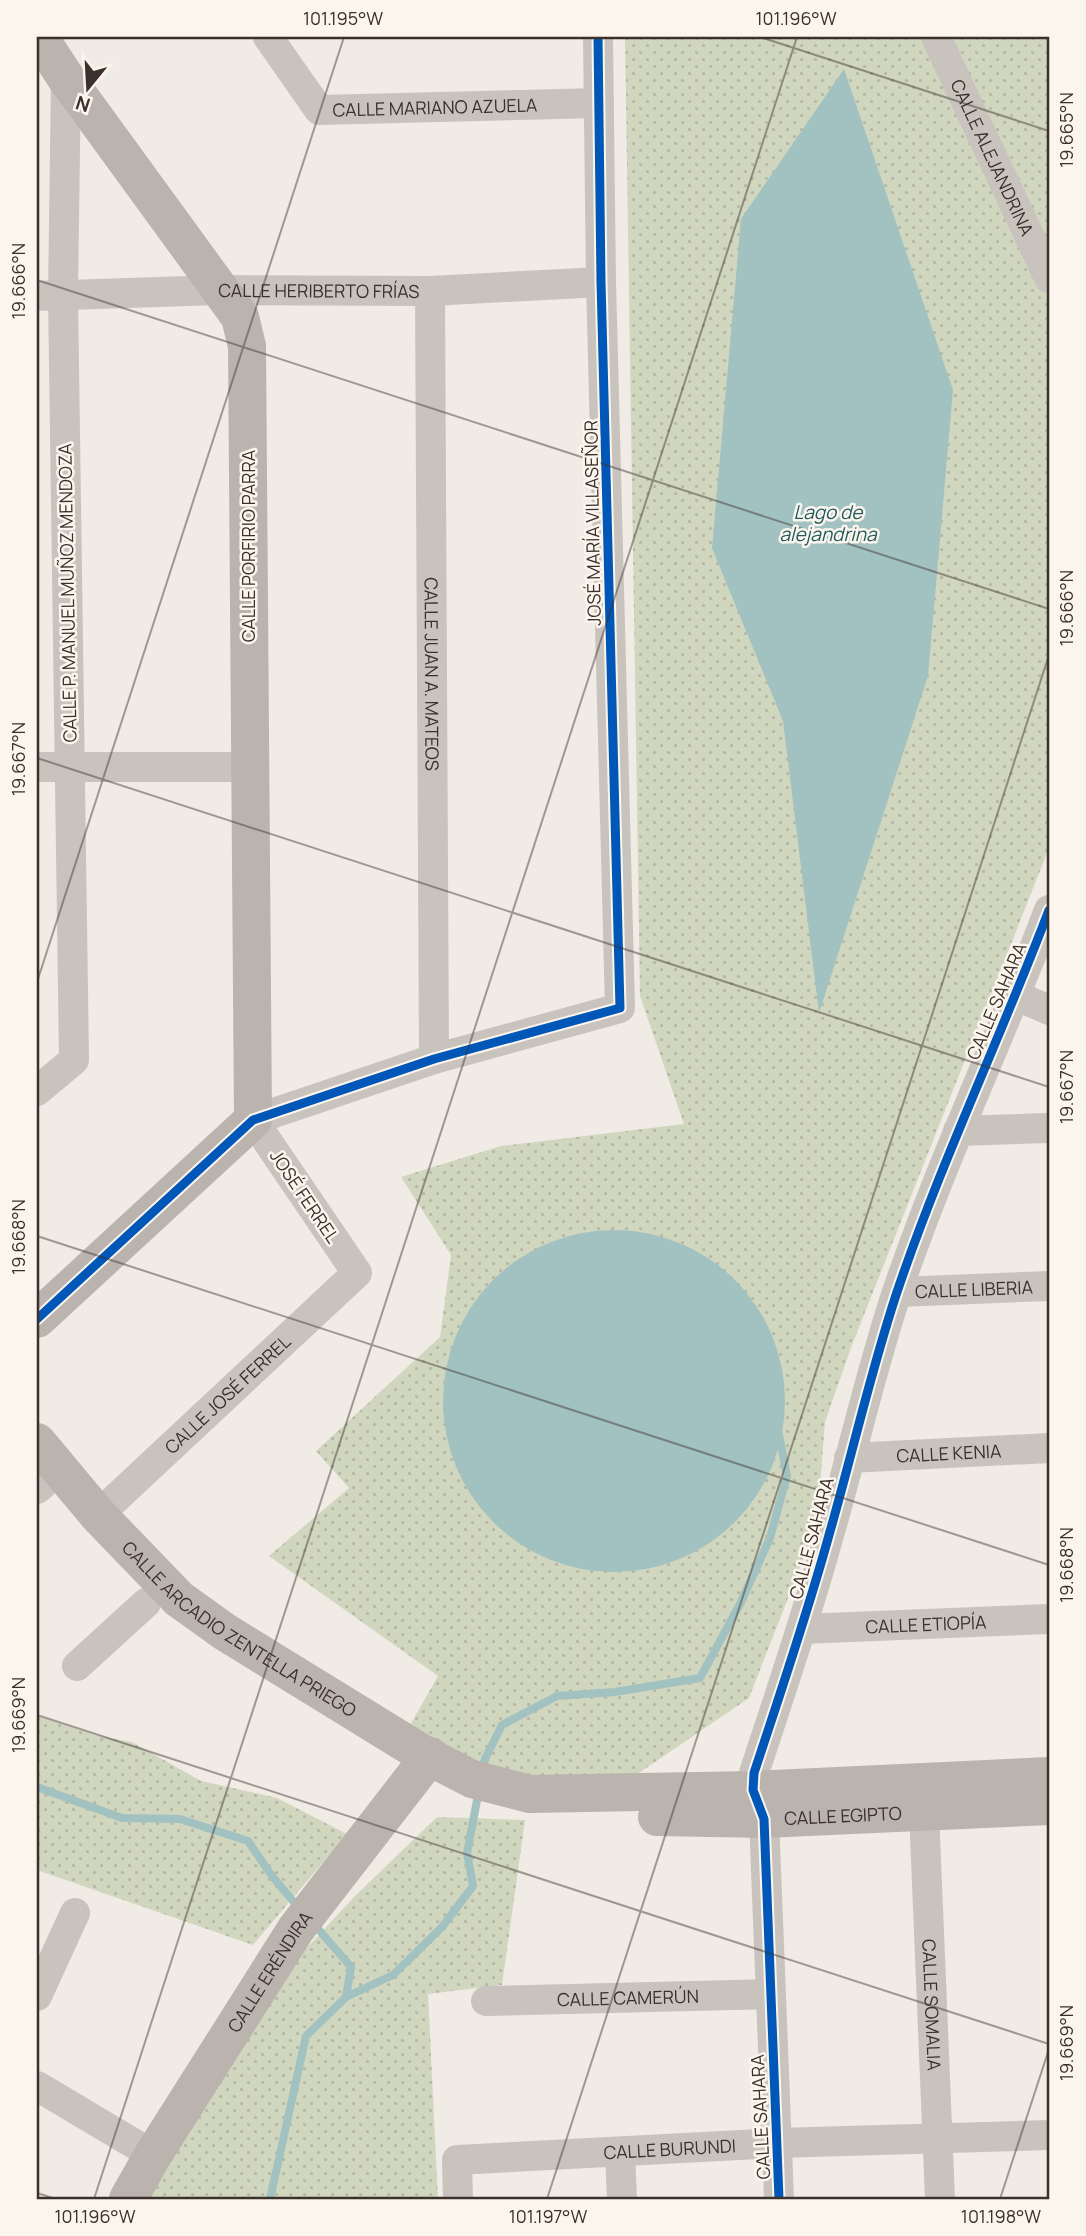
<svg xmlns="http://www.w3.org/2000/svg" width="1086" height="2236" font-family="Manrope,sans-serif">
<defs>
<pattern id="green-dots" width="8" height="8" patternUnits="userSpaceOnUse" patternTransform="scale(1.75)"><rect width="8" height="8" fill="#d1d6bf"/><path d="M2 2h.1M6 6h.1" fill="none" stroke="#b4b8a4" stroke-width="1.8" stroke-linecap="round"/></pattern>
</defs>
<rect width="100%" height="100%" fill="#f0ebe5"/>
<g fill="url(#green-dots)">
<path d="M625,37h424v811l-197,497 -27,77 -8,102 -68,174 -119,81 -113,1 -112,-46 33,-58 -169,-120 80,-68 -33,-37 124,-114 11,-82 -50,-78 100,-31 183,-22 -44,-128z"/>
<path d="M37,1716l60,20 35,6 69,39 76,17 70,36 -94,111 -216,-75z"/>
<path d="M437,1817l88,3 -23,165 -74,9 10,205h-289l128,-219 78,-84z"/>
</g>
<g fill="#a1c2c1">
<path d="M844,69l109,321 -25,286 -109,337 -36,-292 -71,-173 29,-329z"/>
<circle cx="614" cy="1401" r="171"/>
</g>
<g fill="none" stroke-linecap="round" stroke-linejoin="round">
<g stroke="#a1c2c1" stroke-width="8">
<path d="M483,1770l2,-11 17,-34 55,-29 58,-4 85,-14 41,-76 29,-64 17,-62 -8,-41"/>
<path d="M37,1787l85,31 58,1 68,22 24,35 27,32"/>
<path d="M313,1923l38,44 -5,30"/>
<path d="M270,2199l36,-163 40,-39 47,-22 49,-48 31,-41 -6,-33 12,-63"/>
</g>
<g stroke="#c9c3be" stroke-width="30">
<path id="s1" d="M268,37l51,73 280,-7"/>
<path id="s2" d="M936,37l113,241"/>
<path id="s3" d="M430,291l4,768"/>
<path id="s4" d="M37,296l182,-6 211,1 171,-9"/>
<path d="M37,767h213"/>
<path d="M1017,996l32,14"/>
<path d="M37,1091l37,-31 -11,-765 3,-217"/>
<path d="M958,1131l91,-3"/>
<path id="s5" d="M897,1292l152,-6"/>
<path id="s6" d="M849,1458l200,-10"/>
<path d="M37,1489l5,-4"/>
<path id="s7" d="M98,1515l259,-242 -104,-153 181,-61 186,-51 -19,-726 -3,-245"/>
<path id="s8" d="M802,1629l247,-10"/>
<path d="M77,1666l69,-63"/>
<path id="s9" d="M924,1811l16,388"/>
<path d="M37,1996l38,-83"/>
<path id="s10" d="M486,2001l284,-7"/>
<path d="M37,2086l116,69"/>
<path d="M620,2152l2,47"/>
<path id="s11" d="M458,2199l-1,-39 320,-17 272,-8"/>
<path d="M779,2199l-15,-380 -11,-29 1,-17c26,-79 53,-158 75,-238 23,-80 41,-161 67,-240 44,-131 104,-256 153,-385"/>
</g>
<g stroke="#bab3ae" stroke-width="38">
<path d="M37,1319l216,-199 -6,-774 -7,-29 -174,-239 -27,-41"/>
<path id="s12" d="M37,1442l61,73 81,84 46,33 195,120 52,27 58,15 223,-4 296,-14"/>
<path id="s13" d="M657,1817l107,2 285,-13"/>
<path id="s14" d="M128,2199l25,-44 143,-226 134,-173"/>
</g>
<defs>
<g id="cycleway">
<path d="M37,1319l216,-199 181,-61 186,-51 -19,-726 -3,-245"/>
<path d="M779,2199l-15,-380 -11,-29 1,-17c26,-79 53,-158 75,-238 23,-80 41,-161 67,-240 44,-131 104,-256 153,-385"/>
</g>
</defs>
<use href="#cycleway" stroke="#fbf5ee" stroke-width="13"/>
<use href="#cycleway" stroke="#0057b8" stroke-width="9"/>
</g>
<path fill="none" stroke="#3b302b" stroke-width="2" stroke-opacity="0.45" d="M760,37l289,94M37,280l1012,329M37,758l1012,329M37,982l307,-945M37,1236l1012,329M37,1715l1012,329M37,2193l19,6M94,2199l703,-2162M547,2199l502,-1544M1000,2199l49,-150"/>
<g text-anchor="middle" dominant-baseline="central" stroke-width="5" stroke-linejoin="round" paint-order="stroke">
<g font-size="18" fill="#3b302b" stroke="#fbf5ee">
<text stroke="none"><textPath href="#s1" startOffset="205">CALLE MARIANO AZUELA</textPath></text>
<text stroke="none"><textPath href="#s2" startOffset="133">CALLE ALEJANDRINA</textPath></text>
<text stroke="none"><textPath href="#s4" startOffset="282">CALLE HERIBERTO FRÍAS</textPath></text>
<text transform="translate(592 523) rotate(-91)">JOSÉ MARÍA VILLASEÑOR</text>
<text transform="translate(248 546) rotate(-90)">CALLE PORFIRIO PARRA</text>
<text transform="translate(67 593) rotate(-91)">CALLE P. MANUEL MUÑOZ MENDOZA</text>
<text stroke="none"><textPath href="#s3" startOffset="383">CALLE JUAN A. MATEOS</textPath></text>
<text transform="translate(996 1001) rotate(-67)">CALLE SAHARA</text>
<text transform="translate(305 1196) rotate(56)">JOSÉ FERREL</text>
<text stroke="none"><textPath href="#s5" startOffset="77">CALLE LIBERIA</textPath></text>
<text stroke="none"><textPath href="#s7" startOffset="177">CALLE JOSÉ FERREL</textPath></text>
<text stroke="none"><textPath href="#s6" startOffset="100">CALLE KENIA</textPath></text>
<text transform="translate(811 1538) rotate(-75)">CALLE SAHARA</text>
<text stroke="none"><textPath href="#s8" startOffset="124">CALLE ETIOPÍA</textPath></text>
<text stroke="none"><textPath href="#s12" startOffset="278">CALLE ARCADIO ZENTELLA PRIEGO</textPath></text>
<text stroke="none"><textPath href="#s13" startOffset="186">CALLE EGIPTO</textPath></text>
<text stroke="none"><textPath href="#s14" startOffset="268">CALLE ERÉNDIRA</textPath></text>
<text stroke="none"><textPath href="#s10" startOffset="142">CALLE CAMERÚN</textPath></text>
<text stroke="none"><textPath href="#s9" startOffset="194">CALLE SOMALIA</textPath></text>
<text transform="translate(760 2117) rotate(-93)">CALLE SAHARA</text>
<text stroke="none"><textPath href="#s11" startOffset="252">CALLE BURUNDI</textPath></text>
</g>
<g font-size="19" font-style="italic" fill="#1f5a5e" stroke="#fbf5ee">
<text x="828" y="512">Lago de<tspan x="828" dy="22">alejandrina</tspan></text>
</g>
</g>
<rect width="1086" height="2236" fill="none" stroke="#fbf5ee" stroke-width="77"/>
<g transform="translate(88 88) rotate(198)" stroke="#fbf5ee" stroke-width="5" paint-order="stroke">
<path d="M0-5L12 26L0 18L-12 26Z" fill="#3b302b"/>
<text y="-10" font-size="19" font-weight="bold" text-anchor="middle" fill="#3b302b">N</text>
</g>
<rect x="38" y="38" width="1010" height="2160" fill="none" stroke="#3b302b" stroke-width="2.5"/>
<g font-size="18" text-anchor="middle" fill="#3b302b">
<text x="343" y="25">101.195°W</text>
<text x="796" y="25">101.196°W</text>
<text transform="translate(1067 130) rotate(-90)" y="6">19.665°N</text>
<text transform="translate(19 281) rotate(-90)" y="6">19.666°N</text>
<text transform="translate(1067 608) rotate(-90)" y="6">19.666°N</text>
<text transform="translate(19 759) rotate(-90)" y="6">19.667°N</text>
<text transform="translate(1067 1087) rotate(-90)" y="6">19.667°N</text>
<text transform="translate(19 1237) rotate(-90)" y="6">19.668°N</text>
<text transform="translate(1067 1565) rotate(-90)" y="6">19.668°N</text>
<text transform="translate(19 1715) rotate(-90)" y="6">19.669°N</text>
<text transform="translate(1067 2043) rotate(-90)" y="6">19.669°N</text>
<text x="95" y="2223">101.196°W</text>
<text x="548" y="2223">101.197°W</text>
<text x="1001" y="2223">101.198°W</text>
</g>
</svg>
